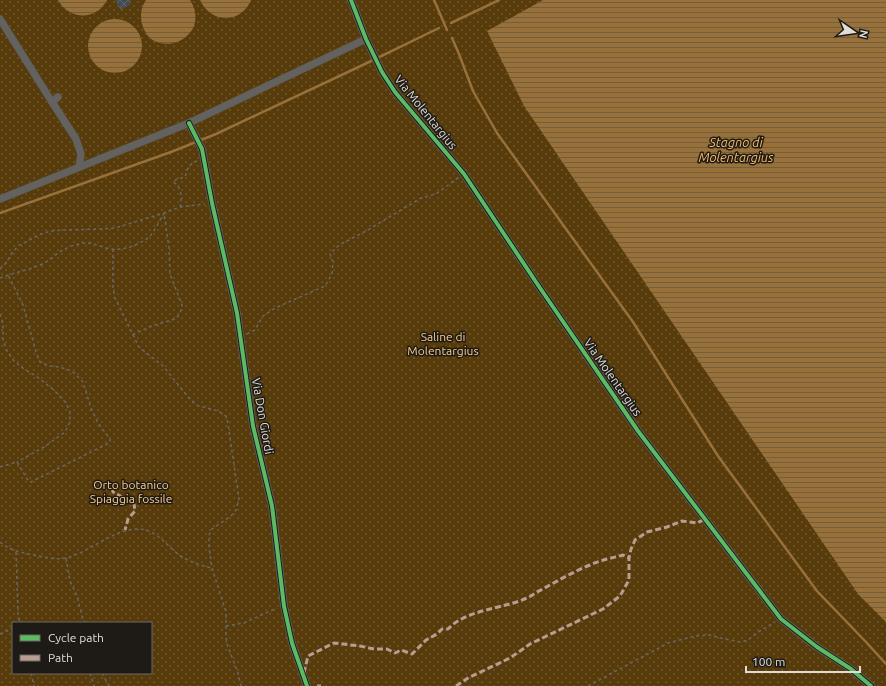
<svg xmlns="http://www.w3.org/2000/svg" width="886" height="686" font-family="Ubuntu,sans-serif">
<defs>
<pattern id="park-dots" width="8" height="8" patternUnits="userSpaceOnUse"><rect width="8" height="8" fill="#573b0b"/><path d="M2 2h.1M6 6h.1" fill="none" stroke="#6f572e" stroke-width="1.8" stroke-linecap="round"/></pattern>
<pattern id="water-rules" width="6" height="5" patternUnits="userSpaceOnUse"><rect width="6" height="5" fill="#977139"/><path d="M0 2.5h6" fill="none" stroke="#755e3c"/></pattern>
<pattern id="building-cross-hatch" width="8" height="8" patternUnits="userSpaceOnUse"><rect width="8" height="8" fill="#434c52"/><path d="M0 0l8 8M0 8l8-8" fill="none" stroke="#5e656a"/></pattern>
</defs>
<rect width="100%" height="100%" fill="#36322e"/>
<path fill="url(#park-dots)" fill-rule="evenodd" d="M0,0h886v686h-886zM13,623h138v50h-138z"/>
<g fill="url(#water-rules)">
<path d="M58,0h49c-11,21 -38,20 -49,0z"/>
<path d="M146,0h44c24,39 -38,63 -48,24 -2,-9 -1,-17 4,-24z"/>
<path d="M200,0h51c-10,24 -40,24 -51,0z"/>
<path d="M543,0h343v622l-28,-28 -334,-488 -37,-75z"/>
<circle cx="115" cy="46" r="27"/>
</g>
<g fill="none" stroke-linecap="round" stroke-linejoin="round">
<g stroke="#977139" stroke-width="2.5">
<path d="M434,0l13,30"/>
<path d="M451,23l48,-23"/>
<path d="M452,38l7,16 14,37 24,42 136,189 85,134 99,135 49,51 20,22"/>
<path d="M0,213l171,-61 45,-18 149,-70 74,-36"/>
</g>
</g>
<path fill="url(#building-cross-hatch)" d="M115,0h14l2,4 -10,6z"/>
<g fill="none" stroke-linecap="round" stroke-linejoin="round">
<defs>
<g id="street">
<path d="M351,0l15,39 16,33 13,20 69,82 76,114 98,143 143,188 36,28 34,22 20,17"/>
<path d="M0,19l52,83"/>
<path d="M58,97l-6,5 24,37 5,15 -2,13"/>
<path d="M189,123l13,26 10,54 25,110 16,113 19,80 12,100 8,37 15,43"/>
<path d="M0,199l189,-76 177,-84"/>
</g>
</defs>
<use href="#street" stroke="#54514d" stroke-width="8"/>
<g stroke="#6a6865" stroke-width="1.5" stroke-dasharray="3 3" stroke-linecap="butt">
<path d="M180,207c2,-9 2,-20 -7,-25l4,-3 8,-2c3,-8 2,-12 12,-16"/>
<path d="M113,249v39l2,10 24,49 24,19 26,32 7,7 22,6 8,5 2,8 11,75 -3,11 -5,6 -19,13 -3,6v12l3,21 14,44v25l1,7 11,29 3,13"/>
<path d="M0,269l6,-6 6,-10 6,-7 23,-12 10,-3 13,-1 36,-1 15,-1 49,-15 16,-6 25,-3"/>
<path d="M0,278c15,-6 32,-8 46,-16 6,-3 10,-8 15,-11 5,-3 12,-6 18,-7 10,-3 17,1 27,4 14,4 32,-2 43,-11 5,-5 11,-17 15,-24l5,35 1,26 12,31 -2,9 -5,5 -23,7 -20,9"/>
<path d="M0,314l3,9v17l4,11 6,9 8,7 15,9 19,15 11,12 4,9v10l-5,10 -21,15 -27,15"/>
<path d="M247,334l8,-4 8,-14 12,-8 50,-22 7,-12 1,-12 -3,-8 9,-9 27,-14 55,-33 15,-4 23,-17"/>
<path d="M0,467l17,-5 12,20h2l76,-38 3,-2v-3l-12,-16 -7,-15 -8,-26 -11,-11 -13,-4 -9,-1 -10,-4 -4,-10 -13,-47 -15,-30"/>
<path d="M0,542c11,9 20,10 33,13 11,2 22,5 33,3 24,-6 49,-30 73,-29 20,1 29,20 45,29 9,5 18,8 28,10"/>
<path d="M16,552l2,62 2,9"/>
<path d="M66,558l4,23 7,15 5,20 3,7"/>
<path d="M226,626l18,-3 33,-15"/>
<path d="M0,634l13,-6"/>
<path d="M31,673l3,13"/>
<path d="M90,673l4,13"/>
<path d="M102,673l7,13"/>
<path d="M588,686l80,-43 27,-7 15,-1 14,4 17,3 7,-2 12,-9 15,-9"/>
</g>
<use href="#street" stroke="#64625e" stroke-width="7"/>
<g stroke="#b99d93" stroke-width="3" stroke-dasharray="6 3" stroke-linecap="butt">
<path d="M112,488l1,4 21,12 1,7 -7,8 -3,11"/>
<path d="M304,673l4,-17 26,-13 26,3 14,3h13l8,4 6,-3 11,4 14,-14 11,-6 5,-5h6c19,-20 55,-20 79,-31 5,-2 9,-6 14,-8 16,-9 32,-18 49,-25 11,-5 22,-7 33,-10l6,3"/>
<path d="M317,686h4"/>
<path d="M456,686l12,-8 42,-20 20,-14 73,-35 17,-13 9,-16v-22l2,-9 4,-9 12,-8 20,-5 15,-6 15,2 8,-4"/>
</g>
<defs>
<g id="cycleway">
<path d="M351,0l15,39 16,33 13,20 69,82 76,114 98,143 143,188 36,28 34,22 20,17"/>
<path d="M189,123l13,26 10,54 25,110 16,113 19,80 12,100 8,37 15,43"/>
</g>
</defs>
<use href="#cycleway" stroke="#1e1b17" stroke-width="6"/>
<use href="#cycleway" stroke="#5cba63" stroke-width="4"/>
</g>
<g text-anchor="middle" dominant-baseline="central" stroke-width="3" stroke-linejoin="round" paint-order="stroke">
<g font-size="12" fill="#e0dcd7" stroke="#1e1b17">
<text transform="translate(426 112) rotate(51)">Via Molentargius</text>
<text transform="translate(613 377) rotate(55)">Via Molentargius</text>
<text transform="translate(263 416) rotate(80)">Via Don Giordi</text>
</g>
<g font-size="12" fill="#fccc8a" stroke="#1e1b17">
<text x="443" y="336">Saline di<tspan x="443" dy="14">Molentargius</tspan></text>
<text x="131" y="484">Orto botanico<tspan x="131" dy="14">Spiaggia fossile</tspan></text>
</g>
<g font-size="13" font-style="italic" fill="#f7bc66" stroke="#1e1b17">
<text x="736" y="142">Stagno di<tspan x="736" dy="15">Molentargius</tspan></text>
</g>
</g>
<rect x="12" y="622" width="140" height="52" fill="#1e1b17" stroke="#6c6864"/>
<rect x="20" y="635" width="20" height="6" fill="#5cba63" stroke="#6c6864"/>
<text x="48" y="642" font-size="12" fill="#e0dcd7">Cycle path</text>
<rect x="20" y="655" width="20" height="6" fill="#b99d93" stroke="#6c6864"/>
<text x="48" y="662" font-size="12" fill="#e0dcd7">Path</text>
<g transform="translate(854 32) rotate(103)" stroke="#1e1b17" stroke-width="3" paint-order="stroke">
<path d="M0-3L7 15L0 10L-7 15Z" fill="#e0dcd7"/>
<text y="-6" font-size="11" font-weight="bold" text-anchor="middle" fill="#e0dcd7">N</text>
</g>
<path d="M746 666v6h114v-6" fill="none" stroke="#e0dcd7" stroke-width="2"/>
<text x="752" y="666" font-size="12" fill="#e0dcd7" stroke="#1e1b17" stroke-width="3" paint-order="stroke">100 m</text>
</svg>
